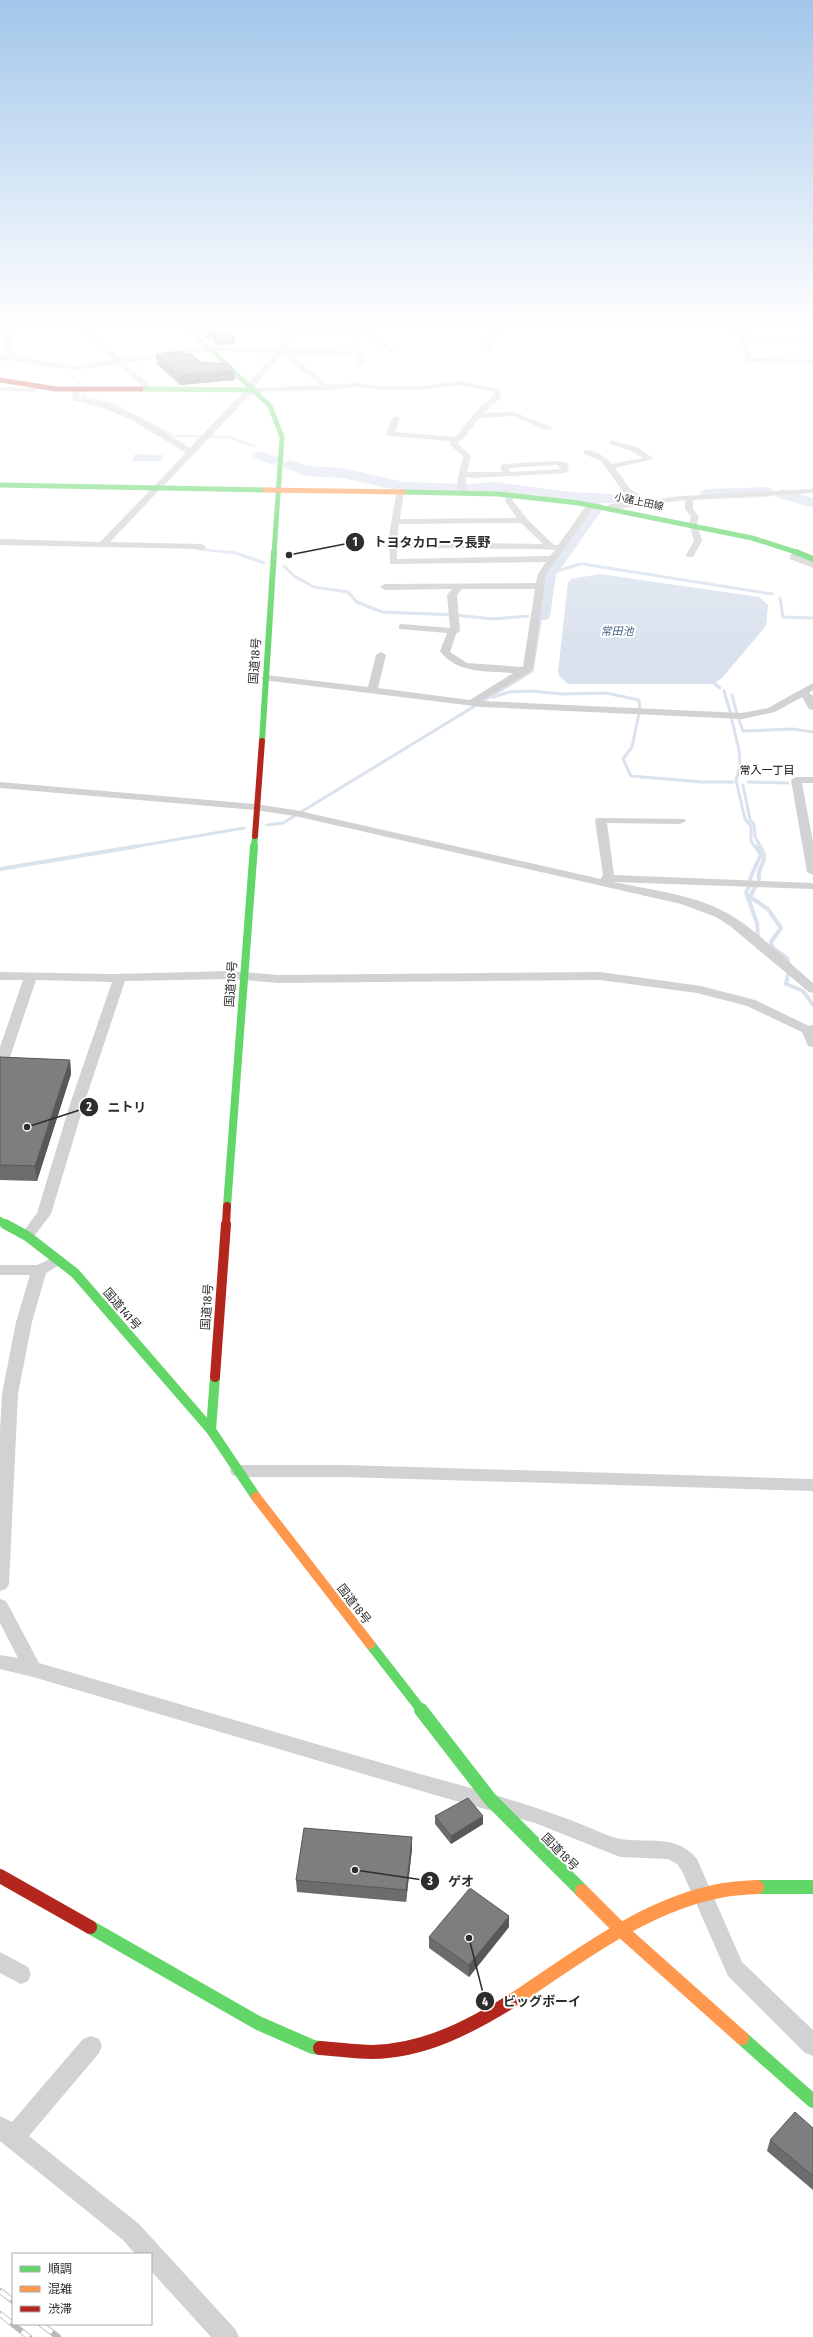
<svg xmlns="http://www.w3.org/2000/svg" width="813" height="2337" font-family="'Fira Sans Condensed','Noto Sans JP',sans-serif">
<rect width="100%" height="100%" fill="#fff"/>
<g fill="#dae2ee">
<path d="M135,454l29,1 -3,6h-29z"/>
<path d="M600,574l159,23 9,8 -2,21 -44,52 -9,6h-145l-8,-7 -2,-5 10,-90 3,-3z"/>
</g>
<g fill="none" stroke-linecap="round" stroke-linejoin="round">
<g stroke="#dae2ee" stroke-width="2.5">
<path d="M0,354l6,1"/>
<path d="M18,357l11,2"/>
<path d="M62,365l20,23 1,8 35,10 6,5"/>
<path d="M138,417l36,19 55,1 25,9"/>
<path d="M197,549l38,4"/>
</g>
<g stroke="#dae2ee" stroke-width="3">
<path d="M233,552l31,11"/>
<path d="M583,564l189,30"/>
<path d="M284,566l10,10 20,11 34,5 9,10 25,10 73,3 38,4 35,-3"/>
<path d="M545,581l9,-9 26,-8"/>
<path d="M780,598l3,19 30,1"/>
<path d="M715,684l5,4"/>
<path d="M724,691l7,23"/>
<path d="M732,695l5,19"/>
<path d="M493,697l16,-5 21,-1 33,3 43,-1 33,7 1,10"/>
<path d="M639,713l-7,34 -9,12 8,17 71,6h31"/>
<path d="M731,716l8,34 1,16 -4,14 9,39 6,7v15l4,6"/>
<path d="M738,717l5,14 50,-2 20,3"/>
<path d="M748,782l40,1"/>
<path d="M743,785l7,35 4,4 1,13 6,10"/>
<path d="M267,825l16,-2 249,-152 9,-55"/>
<path d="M133,847l111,-19"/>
</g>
<g stroke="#dae2ee" stroke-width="4">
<path d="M0,869l139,-23"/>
<path d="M750,879l11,-25 -6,-8"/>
<path d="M759,879c-3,-15 12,-15 1,-33"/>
<path d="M750,885l-4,7 11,31 1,13"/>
<path d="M756,885l-6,12 18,12 13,19 -10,14 1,5 15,11 1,5"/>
<path d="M788,974l-2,10 17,7 10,14"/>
</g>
<g fill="#dae2ee" fill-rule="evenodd">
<path d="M261,451l17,6 3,3 -8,5 -17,-6 -3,-3 3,-3z"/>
<path d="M290,460l18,6 35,2 61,14 64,2 27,-2 76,10 59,3 6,2 2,3 -2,3h-36l4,4 -48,68 -6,41 -3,4h-12l-3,-4 6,-41 52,-71 3,-1 -98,-11 -27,2 -64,-2 -61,-14 -37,-2 -21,-8 -3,-3 3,-3z"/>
<path d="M768,487l8,5 6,-3 31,9v10l-37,-11 -2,-3 -6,3 -61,2 -6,-2 -2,-3 2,-3 6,-2z"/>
</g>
<g fill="#d2d2d2" fill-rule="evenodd">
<path d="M37,325h20l-49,7 8,23 -2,2 61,9 39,-6 -35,-35h7l35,34 89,-12 69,2 7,-8 -5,-16h6l4,11 9,-11h7l-2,3 41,-1 29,6 19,18v2h-4l-19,-17 -19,-4 9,11 -5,1 -12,-13 -43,1 -16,18 76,1 5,13 -4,2 -4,-2 -2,-10 -64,2 36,29 27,-2 28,3h40l37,-5 39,8 2,9 -18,15 31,-1 39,16 -7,2 -33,-14 -34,2 -15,20 -7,5 14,13 -4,16h35l-2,-6 4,-2 53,-3 10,2 2,8 -4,2 -91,5 -8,-1 1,15 -4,2 -4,-2 -2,-10 6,-26 -13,-11v-4l-60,-5 -4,-2 6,-16 4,-2 4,2 -5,14 58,5 5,-3 21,-26 14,-11v-5l-33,-7 -37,5h-40l-28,-3 -27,3 -73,2 -5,3 -140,147 92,2 4,3 -1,2 -205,-4v-6l100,3 86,-89 -56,-34 -24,-10 -34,-9 1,-12 7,2 -1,7 33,8 24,10 54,33 54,-57 10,-3 66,-3 -38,-31 -29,34h-6v-4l28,-31 -65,-2 -85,12 26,24v4h-3l-30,-27 -43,6 -68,-10 -7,2v-7l8,-1 -8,-25zM557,465l4,4 -51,3 -1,-4z"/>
<path d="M508,325h7l-15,10 -13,5 8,10 -5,1 -10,-11z"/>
<path d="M705,325l28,3 27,9 53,1v4l-54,-1 -13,-4 7,21 60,2v4l-66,-2 -9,-28z"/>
<path d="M34,385l7,2 -9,5 -32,-1v-4l31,1z"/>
<path d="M610,440l27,7 17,12 -39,9 15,21 17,11 35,-4 131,-7v4l-120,7v9l6,8 -2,6 5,18 -9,16h-6l-1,-2 8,-14 -5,-18 2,-6 -6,-8v-9l-75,10 -4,-3 4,-3 28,-3 -14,-8 -23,-32 -17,-7v-4c10,-1 22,7 28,14l31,-6 -12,-7 -21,-7z"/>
<path d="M397,489l7,2 -4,28 117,-1 -12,-17 2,-8h6v8l15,19 26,25h4l31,-43 7,2 -50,70 -13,94 -5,5 -47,28 261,12 26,-5 45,-25v7l-4,3 4,3v14l-4,-1 -7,-12 -27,15 -33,7 -260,-12 -219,-27 -2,-2 5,-3 102,12 8,-32 5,-3 5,3 -8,33 92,12 43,-27c-24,-2 -57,1 -73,-22l7,-18 -48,-4v-4l3,-1 48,4 -3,-33 5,-6 -67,1 -5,-3 5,-3 151,-1 2,-9 8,-12 -156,2 -1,-28zM521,523l22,21 -146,-2 2,-18zM397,548l142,1 16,1 -5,6 -153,3zM462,589h73l-12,78 -56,-4 -17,-11 6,-18 4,-3 -3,-36z"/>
<path d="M797,549l4,3 -3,4 15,6v6l-23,-9v-4z"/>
<path d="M796,777h17v6h-11l11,59v33l-6,-3 -16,-92z"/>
<path d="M0,782l255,22 40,6 306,69 2,-4 -8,-55 2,-2 87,1 2,2 -6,3 -73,-1 7,52 199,8v6l-199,-7c36,8 78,12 111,30 30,16 62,49 88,71v10l-4,-1 -79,-66 -14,-9 -35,-13 -386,-88 -40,-6 -255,-22z"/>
<path d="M231,971l48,4 321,-3 101,14 54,14 54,26 4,-1v22l-5,-1 -6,-14 -55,-26 -50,-13 -97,-13 -321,3 -48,-4 -106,2 -40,120 -34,113 -19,25h-10l-2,-3 17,-23 34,-112 41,-119 -76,-2 -29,86 -7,4v-23l23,-67h-23v-8l113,2z"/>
<path d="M58,1255l5,2 2,3 -2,3 -17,10 -14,49 -14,72 -9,190 -3,5 -6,2v-161l2,-36 14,-72 14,-47h-30v-10h37z"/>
<path d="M238,1465h108l467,14v12l-467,-14h-108l-6,-2 -2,-4 2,-4z"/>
<path d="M0,1599l6,2 33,62c117,34 233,68 350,102 75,22 146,38 218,70 30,13 66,-6 90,24l45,103 71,68v26l-8,-3 -77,-77 -46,-105 -5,-7 -9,-5 -48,-2 -85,-34 -100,-28 -402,-118 -33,-8v-14l18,3 -18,-35z"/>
<path d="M0,1952l28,15 3,7 -3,7 -7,3 -21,-11z"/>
<path d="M91,2036l8,3 3,7 -3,7 -70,83 110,88 96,105 4,8h-28l-60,-66v-17h-16l-12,-14 -123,-99v-25l12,6 71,-83z"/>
</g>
<g stroke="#63d668" stroke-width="5">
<path d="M180,325l30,24 60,57 12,31 -8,116"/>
<path d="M141,389l113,1"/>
<path d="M0,485l265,5"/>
<path d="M403,492l95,2 81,9 173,35 47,15"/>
</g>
<g stroke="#63d668" stroke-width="6">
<path d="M796,552l17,7"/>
<path d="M262,741l12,-189"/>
<path d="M254,847l1,-11"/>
</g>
<g stroke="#63d668" stroke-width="8">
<path d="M227,1206l27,-360"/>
<path d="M0,1221l6,4"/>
</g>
<g stroke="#63d668" stroke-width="10">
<path d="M5,1224l22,12 48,37 136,157 45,67"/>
<path d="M211,1430l4,-53"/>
<path d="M370,1644l52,67"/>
</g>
<g stroke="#63d668" stroke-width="14">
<path d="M421,1710l69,89 92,92"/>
<path d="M757,1887h56"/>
<path d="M90,1927l168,96 55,24 7,1"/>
<path d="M742,2038l71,63"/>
</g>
<path stroke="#ff974d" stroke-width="5" d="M265,490l138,2"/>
<path stroke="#ff974d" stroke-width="10" d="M256,1497l114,147"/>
<g stroke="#ff974d" stroke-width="14">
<path d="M582,1891l40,40 120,107"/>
<path d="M510,2002c66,-43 134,-98 214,-112 11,-2 22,-2 33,-3"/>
</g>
<path stroke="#b3261e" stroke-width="5" d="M0,380l56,9h85"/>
<path stroke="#b3261e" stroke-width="6" d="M255,836l7,-95"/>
<path stroke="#b3261e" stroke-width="8" d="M226,1225l1,-19"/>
<path stroke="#b3261e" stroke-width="10" d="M215,1377l11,-153"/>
<g stroke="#b3261e" stroke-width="14">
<path d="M0,1876l90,51"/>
<path d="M320,2048c17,1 35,4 52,4 51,-1 96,-24 138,-50"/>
</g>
<defs>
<g id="rail">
<path d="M0,2291l13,10"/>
<path d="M0,2314l29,23"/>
<path d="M41,2324l17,13"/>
</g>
</defs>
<use href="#rail" stroke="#b9b9b9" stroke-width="6"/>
<use href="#rail" stroke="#fff" stroke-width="4.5" stroke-dasharray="14" stroke-linecap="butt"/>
</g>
<g fill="#6c6c6c">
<path d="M191,325h29l15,12v7l-20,1 -3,-8 -6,1z"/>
<path d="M156,354h29l16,8 33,8 1,10 -55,5 -23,-21z"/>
<path d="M0,1057l70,3 1,14 -34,107 -37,-1z"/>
<path d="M435,1816l48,8 -32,20 -16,-20z"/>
<path d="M412,1837v12l-6,53 -109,-10 -1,-12z"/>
<path d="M509,1927l-40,50 -40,-29v-11z"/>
<path d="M813,2128v62l-46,-39 3,-11z"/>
</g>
<g fill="#585858">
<path d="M212,330v7l-6,1 -1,-7z"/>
<path d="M235,337v7l-20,1v-7z"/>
<path d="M234,370l1,10 -55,5 -1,-10z"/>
<path d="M70,1060l1,14 -34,107 -2,-15z"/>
<path d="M483,1816v8l-32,20v-8z"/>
<path d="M412,1837v12l-6,53v-12z"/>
<path d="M509,1916v11l-40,50v-12z"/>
</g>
<g fill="#7e7e7e" stroke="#585858">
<path d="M198,325h22l15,12 -20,1 -3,-8 -7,1z"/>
<path d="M181,351l4,3h6l10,8 27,2 6,6 -55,5 -23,-21z"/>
<path d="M0,1057l70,3 -35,106 -35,-1z"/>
<path d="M468,1798l15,18 -32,20 -16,-20z"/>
<path d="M304,1828l108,9 -6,53 -110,-10z"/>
<path d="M470,1888l39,28 -40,49 -40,-28z"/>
<path d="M795,2112l18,16v48l-43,-36z"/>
</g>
<linearGradient id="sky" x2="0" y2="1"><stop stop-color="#a2c6ea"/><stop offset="0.5" stop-color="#fff"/><stop offset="1" stop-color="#fff" stop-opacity="0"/></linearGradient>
<rect width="813" height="652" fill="url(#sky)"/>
<g text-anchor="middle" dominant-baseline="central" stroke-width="4" stroke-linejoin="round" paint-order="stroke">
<g font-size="10" fill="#2d2d2d" stroke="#fff">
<text transform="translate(639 502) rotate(12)">小諸上田線</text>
</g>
<g font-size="11" font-style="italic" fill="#445f87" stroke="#fff">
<text x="617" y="631">常田池</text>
</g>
<g font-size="11" fill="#000" stroke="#fff">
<text x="767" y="770">常入一丁目</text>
</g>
<g font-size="12" fill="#2d2d2d" stroke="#fff">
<text transform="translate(255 661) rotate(-86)">国道18号</text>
<text transform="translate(231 984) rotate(-86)">国道18号</text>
<text transform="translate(207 1307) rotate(-86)">国道18号</text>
<text transform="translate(122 1309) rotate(49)">国道141号</text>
<text transform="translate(354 1604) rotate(52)">国道18号</text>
<text transform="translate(560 1852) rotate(45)">国道18号</text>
</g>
</g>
<path fill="none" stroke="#2d2d2d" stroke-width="1.5" d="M289 555L355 542M27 1127L89 1107M355 1870L430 1881M469 1938L485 2001"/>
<g fill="#2d2d2d" stroke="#fff" stroke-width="1.5">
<circle cx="289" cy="555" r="4"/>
<circle cx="27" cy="1127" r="4"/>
<circle cx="355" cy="1870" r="4"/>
<circle cx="469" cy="1938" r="4"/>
<circle cx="355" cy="542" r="10"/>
<circle cx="89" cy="1107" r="10"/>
<circle cx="430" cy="1881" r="10"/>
<circle cx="485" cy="2001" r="10"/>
</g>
<g font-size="12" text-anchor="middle" font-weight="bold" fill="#fff">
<text x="355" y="546">1</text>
<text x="89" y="1111">2</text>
<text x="430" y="1885">3</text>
<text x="485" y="2006">4</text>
</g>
<g font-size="13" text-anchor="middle" font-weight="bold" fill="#2d2d2d" stroke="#fff" stroke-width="4" stroke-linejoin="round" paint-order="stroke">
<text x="432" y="547">トヨタカローラ長野</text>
<text x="127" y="1112">ニトリ</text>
<text x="461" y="1886">ゲオ</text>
<text x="542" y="2006">ビッグボーイ</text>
</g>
<rect x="12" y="2253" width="140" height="72" fill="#ffffff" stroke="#ababab"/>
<rect x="20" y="2266" width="20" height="6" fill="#63d668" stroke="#ababab"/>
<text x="48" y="2273" font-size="12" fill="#2d2d2d">順調</text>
<rect x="20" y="2286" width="20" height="6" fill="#ff974d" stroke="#ababab"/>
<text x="48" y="2293" font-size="12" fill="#2d2d2d">混雑</text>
<rect x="20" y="2306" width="20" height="6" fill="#b3261e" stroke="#ababab"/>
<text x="48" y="2313" font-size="12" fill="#2d2d2d">渋滞</text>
</svg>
